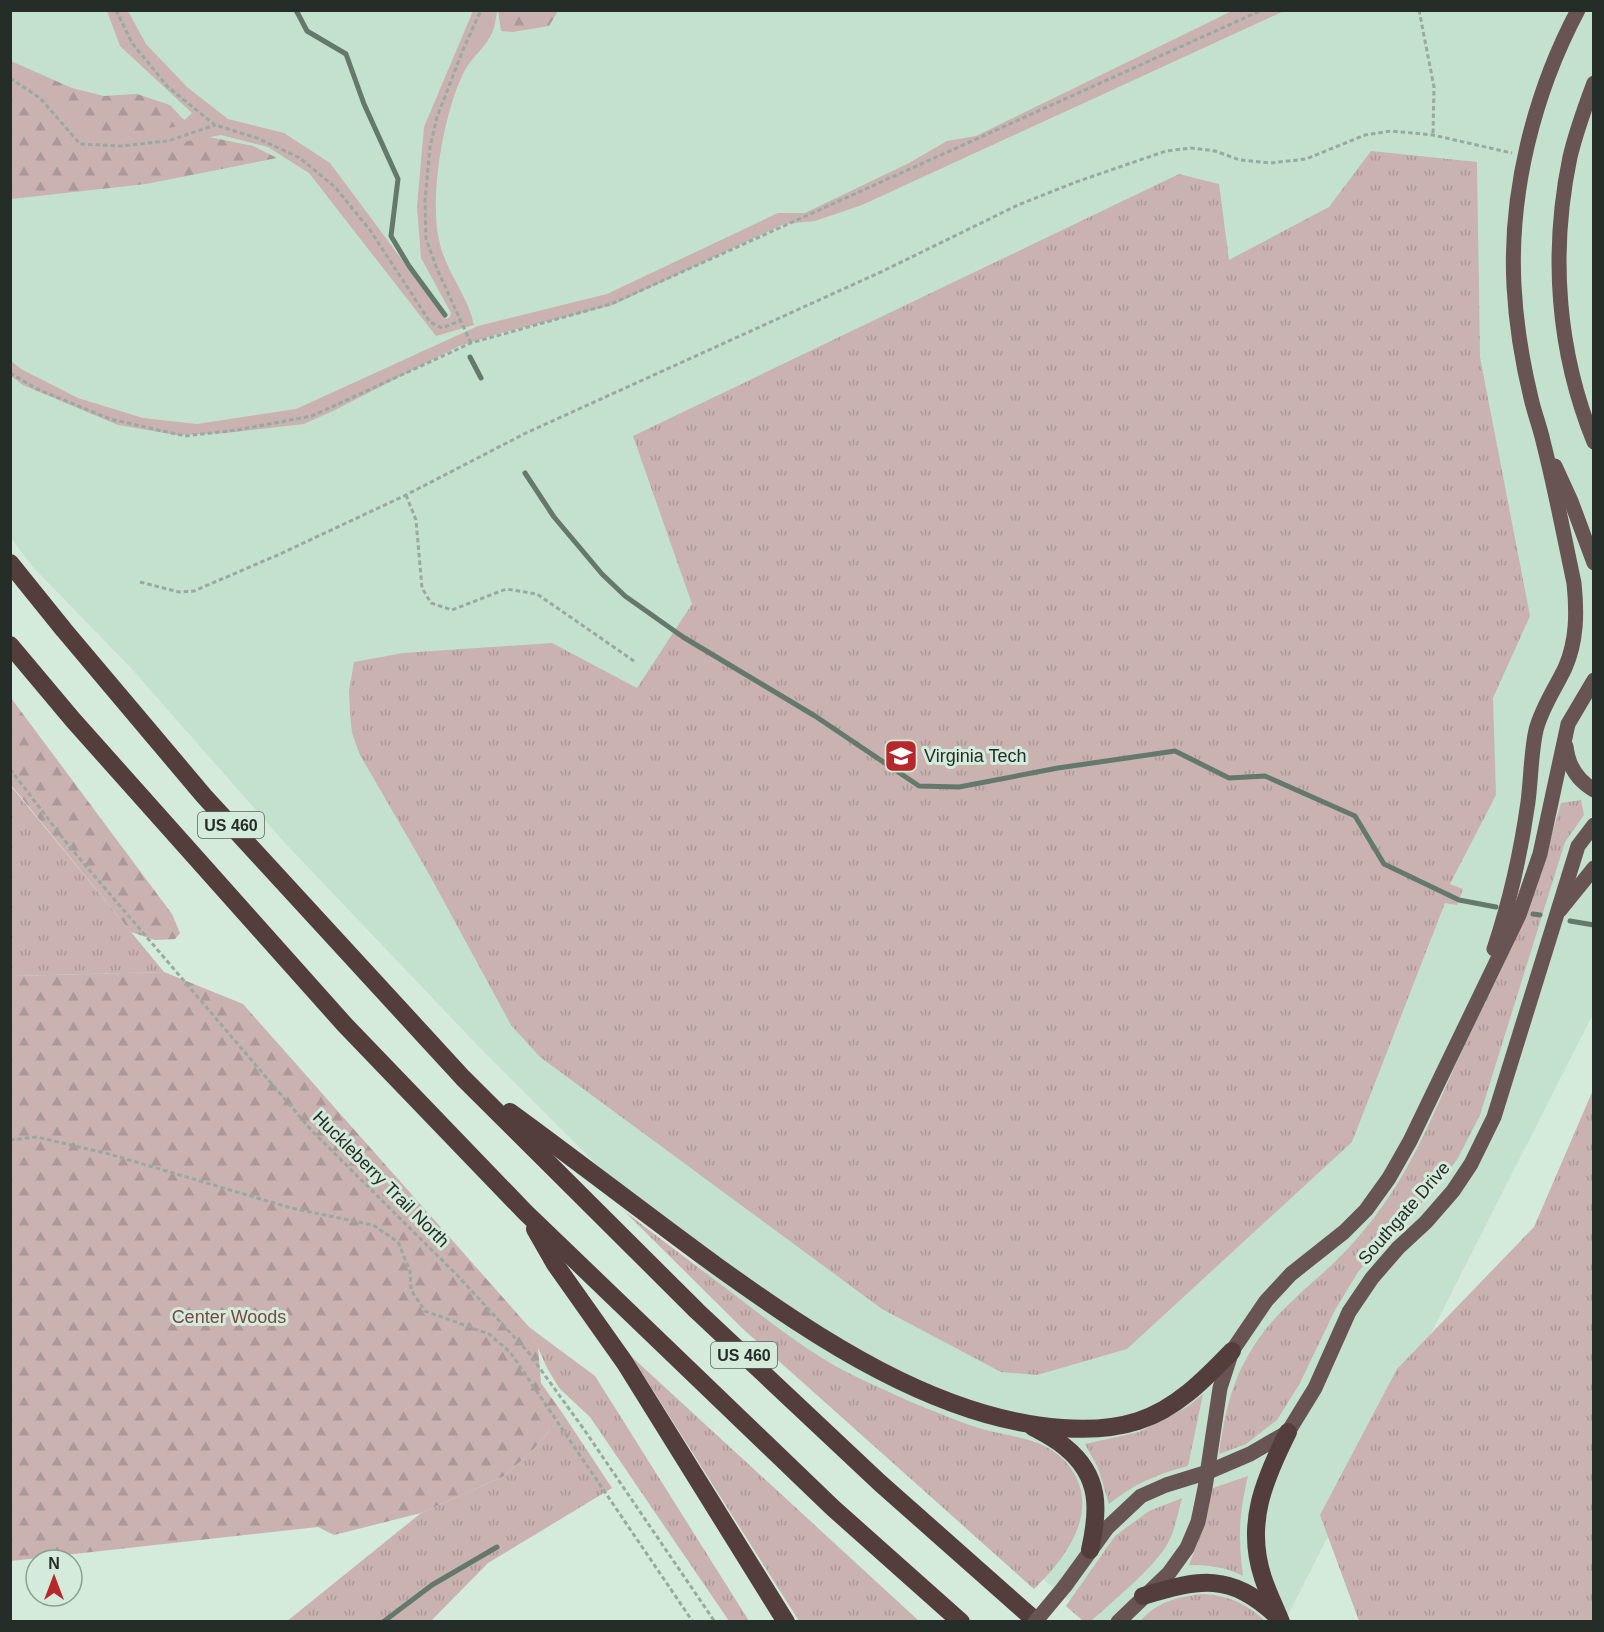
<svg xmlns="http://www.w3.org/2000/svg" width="1604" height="1632" font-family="Helvetica,sans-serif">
<defs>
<pattern id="grass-tufts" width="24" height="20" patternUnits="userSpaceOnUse" patternTransform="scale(1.5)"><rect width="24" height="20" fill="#c9b2b0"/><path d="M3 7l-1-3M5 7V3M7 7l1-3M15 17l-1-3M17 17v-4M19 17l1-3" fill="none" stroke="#ac9997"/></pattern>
<pattern id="forest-firs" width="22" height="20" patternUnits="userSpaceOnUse" patternTransform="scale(1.5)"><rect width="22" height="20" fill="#c9b2b0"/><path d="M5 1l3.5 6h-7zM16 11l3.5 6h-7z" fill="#ac9997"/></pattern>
</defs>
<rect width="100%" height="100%" fill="#d4eada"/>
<path fill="#c4e1cd" d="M11,11h1582v1003l-308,607h-191l-224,-184 -389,-388 -196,-206 -154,-175 -99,-102 -21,-28z"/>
<g fill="url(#grass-tufts)">
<path d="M1371,151l106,11 3,195 50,259 -37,82 3,97 -46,89 13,5 -6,16 -12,-2 -93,239 -225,207 -90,26 -36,-3 -119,-63 -342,-252 -29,-32 -82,-151 -69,-119 -8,-22 -2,-20 -1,-22 5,-29 49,-9 149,-10 85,45 55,-84 -59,-168 546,-262 40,10 10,76 100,-53z"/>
<path d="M10,785l154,187 -153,4z"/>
<path d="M1581,800l3,15 -19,27 -85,273 -22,43 -18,25 -82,89 -23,38 -35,73 -23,37 -31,24 -27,10c4,-32 11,-66 27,-95 19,-36 49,-61 78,-87 29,-26 55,-58 75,-91 25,-41 43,-87 63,-130 21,-45 45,-90 63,-136 14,-37 25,-74 36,-112z"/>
<path d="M1593,1090v531h-234l-39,-106 77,-146 137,-142z"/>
<path d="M624,1211c37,28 75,57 112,85 33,25 66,51 101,71 24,13 50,24 74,35 23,9 45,19 68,26 33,10 68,9 90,38 34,44 -4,93 -35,123l-292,-261z"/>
<path d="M529,1327l66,49 154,245h-20l-139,-204 -31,-29 -13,-22z"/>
<path d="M632,1357l287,264h-120z"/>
<path d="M1203,1394l-15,72c-33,9 -52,17 -79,38l-11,-36 -13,-24 54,-12 48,-25z"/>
<path d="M563,1414l49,74 -124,75 -57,58 -145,1 135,-109 83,-37 29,-26z"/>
<path d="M1248,1476c-9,37 -10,61 -5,100 -17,-9 -35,-11 -54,-11l16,-42 8,-35z"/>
<path d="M1182,1498c-4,15 -7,32 -14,45 -12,23 -56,59 -77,78h-8l-17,-15 49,-70 34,-25z"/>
<path d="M1203,1594c24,1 45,10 62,27h-125c19,-20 36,-24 63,-27z"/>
</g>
<g fill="url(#forest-firs)">
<path d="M498,11v-1l60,1 -9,15 -36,6 -12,-1z"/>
<path d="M11,61l61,27 32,8 33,-2 33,11 12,13 27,19 44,9 24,12 -131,26 -135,15z"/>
<path d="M11,698l161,216 8,19 -5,6 -20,1 -24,-8 -120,-147z"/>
<path d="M164,972l79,32 286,323 9,20 3,36 22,31 -30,36 -29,26 -83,37 -87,22 -16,-8 -307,34v-585z"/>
</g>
<g fill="#c9b2b0">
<path d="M107,11h21l18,33 41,43 41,32 56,14 46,30 116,156 4,-2 1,-4 -30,-55 -4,-51 7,-80 49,-116h24c-1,6 -2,16 -5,22 -6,14 -20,24 -27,37 -21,39 -36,127 -26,170 6,31 29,55 35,85l-38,11 -127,-163 -41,-26 -47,-12 -87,16h-48l-30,-21 -33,-33 -12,-7v-23l23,17 30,30 23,19 38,4 53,-11 14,-13 -72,-67z"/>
<path d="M1232,11h52l-422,194 -47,16 -31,3 -171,81 -112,28 -42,13 -124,64 -31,14 -78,9 -50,2 -58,-10 -95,-40 -12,-9v-15l10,8 57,29 65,20 54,6 99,-15 182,-83 129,-32 171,-81h27l104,-50 38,-22 29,-5z"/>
</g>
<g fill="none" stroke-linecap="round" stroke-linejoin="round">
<g stroke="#64796a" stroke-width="5">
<path d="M296,10l11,21 39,23 18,50 34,75 -7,57 18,30 36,49"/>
<path d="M470,357l11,21"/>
<path d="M525,473l29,44 48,57 23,22 58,41 132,79 104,70 40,1 99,-19 117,-17 54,27 36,-2 90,40 29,48 75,36 37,7"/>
<path d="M1533,914l7,1"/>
<path d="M1570,921l24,4"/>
<path d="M383,1622l49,-37 65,-38"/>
</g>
<g stroke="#98aa9d" stroke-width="3" stroke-dasharray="4.5 3" stroke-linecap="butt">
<path d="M116,10l16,33 36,44 47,38 42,13 43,20 35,29 35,43 60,92 12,6 18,-7"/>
<path d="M1419,10l15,77 -1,48"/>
<path d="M10,78l30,20 40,46 40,2 48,-5 47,-16"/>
<path d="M471,343l-34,-74 -11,-30 -1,-39 5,-53 7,-30 26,-67 18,-40"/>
<path d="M10,373l27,16 73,30 75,17 52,-6 75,-14 159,-73 140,-39 651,-294"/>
<path d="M406,495l10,25 6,68 9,15 21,7 54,-21 31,5 97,67"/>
<path d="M140,582l39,10 15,-1 86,-37 126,-59 120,-62 357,-162 135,-66 58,-23 90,-31 25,-3 24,3 25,9 30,3 36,-4 59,-24 26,-4 42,4 79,18"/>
<path d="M10,769l59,77 243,285 145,144 71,77 55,76 132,194"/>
<path d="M10,1140l27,-3 72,17 182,54 82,17 25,17 12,29 1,19 14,21 64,23 21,18 183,270"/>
</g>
<g stroke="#685452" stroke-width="15">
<path d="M1594,83c-9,24 -18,49 -24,74 -20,96 -13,194 24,285"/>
<path d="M1555,466l16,35 23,62"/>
<path d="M1566,746c2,20 11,34 28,44"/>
<path d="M1560,910l34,-42"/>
<path d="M1494,949c16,-48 27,-97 34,-147 3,-23 3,-50 8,-72 6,-23 19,-41 29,-62 12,-27 12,-56 9,-85 -10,-47 -19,-95 -31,-142 -3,-14 -9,-29 -12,-43 -9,-37 -15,-75 -17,-112 -5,-94 20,-193 64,-276"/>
<path d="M1065,1586l42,-58 34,-32 25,-11 42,-13 42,-18 38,-22 27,-44 34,-76 23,-34 26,-30 28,-26 27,-31 18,-27 23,-47 84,-271 16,-21"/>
<path d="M1118,1622l51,-49 18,-25 11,-26 7,-34 15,-100 12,-37 34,-50 25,-27 53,-42 22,-22 23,-32 21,-37 109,-226 21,-61 28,-130 26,-44"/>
</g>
<g stroke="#543e3c" stroke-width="18">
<path d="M10,563l54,67 140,166 259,282 234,233 183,172 157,139"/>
<path d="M10,645l63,75 272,305 180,187 308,296 128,114"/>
<path d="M510,1112c70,51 138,104 208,155 99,71 219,152 344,161 26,2 51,1 76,-7 38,-12 67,-42 94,-70"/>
<path d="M535,1229l20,35 70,99 161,259"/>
<path d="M1033,1427c11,6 23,12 32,20 36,29 34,63 25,103"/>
<path d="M1143,1596c57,-17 87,-24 134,20"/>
<path d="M1281,1622c-6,-15 -13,-29 -18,-44 -18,-54 1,-98 25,-146"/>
</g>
<path stroke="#685452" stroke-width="15" d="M1035,1622l30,-36"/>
</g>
<defs>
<symbol id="university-square" viewBox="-11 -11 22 22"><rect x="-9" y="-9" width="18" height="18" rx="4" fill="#b7272c" stroke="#d4eada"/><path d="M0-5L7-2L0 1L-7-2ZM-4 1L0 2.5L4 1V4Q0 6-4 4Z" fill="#fff"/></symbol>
</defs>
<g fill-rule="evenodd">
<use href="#university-square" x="882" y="737" width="38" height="38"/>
</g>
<g text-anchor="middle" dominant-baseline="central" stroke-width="6" stroke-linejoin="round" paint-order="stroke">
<g fill="#d4eada" stroke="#59665d" stroke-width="1.5">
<rect x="198" y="812" width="66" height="26" rx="4.5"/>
<rect x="711" y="1342" width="66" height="26" rx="4.5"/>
</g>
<g font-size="16" font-weight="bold" fill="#242d27">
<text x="231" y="825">US 460</text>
<text x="744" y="1355">US 460</text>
</g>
<g font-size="18" fill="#242d27" stroke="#d4eada" text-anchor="start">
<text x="924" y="756">Virginia Tech</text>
</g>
<g font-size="18" fill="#242d27" stroke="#d4eada">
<text transform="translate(381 1179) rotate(45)">Huckleberry Trail North</text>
<text transform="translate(1404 1213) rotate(-49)">Southgate Drive</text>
</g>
<g font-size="18" fill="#7a4743" stroke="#d4eada">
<text x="229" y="1317">Center Woods</text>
</g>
</g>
<rect width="1604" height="1632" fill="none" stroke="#242d27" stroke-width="24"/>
<g transform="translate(54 1578)"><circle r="28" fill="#d4eada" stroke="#8e9e92" stroke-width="1.5"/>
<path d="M0-4.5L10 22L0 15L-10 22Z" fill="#b7272c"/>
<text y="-9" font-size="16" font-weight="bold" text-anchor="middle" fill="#242d27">N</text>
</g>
</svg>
